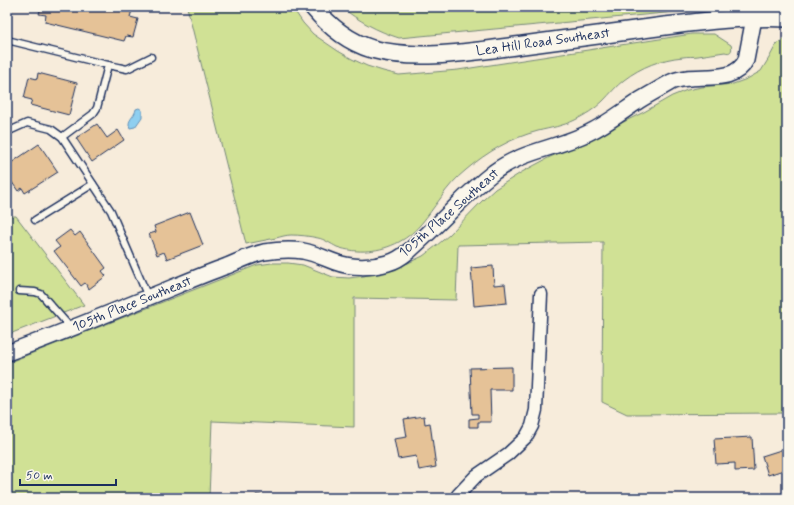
<svg xmlns="http://www.w3.org/2000/svg" width="794" height="505" font-family="Mynerve,sans-serif">
<rect width="100%" height="100%" fill="#f7ecdb"/>
<filter id="ink" filterUnits="userSpaceOnUse"><feTurbulence type="fractalNoise" baseFrequency=".025" numOctaves="2"/><feDisplacementMap in="SourceGraphic" scale="8" xChannelSelector="R" yChannelSelector="G"/><feConvolveMatrix kernelMatrix="1 2 1 2 8 2 1 2 1" color-interpolation-filters="sRGB"/></filter>
<g filter="url(#ink)">
<g fill="#d0e195" stroke="#76887a">
<path d="M187,7h105l11,16 10,11 25,17 14,8 15,7 16,5 16,4 59,-5 234,-36h22l17,11c2,6 -1,9 -6,7 -9,1 -18,3 -27,4 -5,1 -10,0 -15,1 -22,2 -42,10 -59,23 -8,6 -14,14 -21,21 -8,8 -18,14 -28,19 -12,6 -25,8 -37,11 -27,7 -51,21 -72,39 -10,8 -19,18 -26,29 -13,17 -22,33 -41,43 -19,10 -42,12 -62,5 -6,-3 -13,-8 -19,-9 -9,-2 -19,-3 -27,-3 -5,0 -11,2 -15,3 -10,2 -20,4 -30,6z"/>
<path d="M341,7h388l-330,31c-22,-7 -40,-17 -58,-31z"/>
<path d="M787,36v377l-160,1 -25,-12 1,-160 -145,3 -2,55 -102,-2v129l-142,-6 -3,77h-202v-135l250,-98 15,-2h16l15,2 30,12 16,1 15,-2 44,-13 15,-7 13,-10 13,-11 34,-35 12,-11 27,-17 28,-15 14,-6 80,-39 28,-16 15,-6 15,-3 31,-3 14,-5 14,-8 8,-13 7,-13z"/>
<path d="M7,216h9l68,89 -77,30z"/>
</g>
<path fill="#8fcff0" stroke="#618fb6" d="M139,108l3,2v7l-7,10 -5,1c-4,-8 5,-11 6,-19z"/>
<g fill="#e5c297" stroke="#1b2f5e">
<path d="M41,7h78l13,3 -2,7 8,2 -5,18 -7,-1 -2,5 -79,-19 1,-7 -7,-1z"/>
<path d="M38,73l39,10 -8,32 -39,-10 2,-5 -8,-2 5,-21 8,2z"/>
<path d="M97,124l10,14 11,-8 6,10 -32,22 -16,-24z"/>
<path d="M39,144l19,28 -33,21 -3,-5 -4,3 -11,-16v-2l4,-3 -3,-5z"/>
<path d="M190,212l13,33 -36,14 -3,-7 -7,3 -8,-21 7,-2 -2,-6z"/>
<path d="M70,230l5,6 5,-4 26,36 -4,3 4,5 -17,13 -4,-6 -4,3 -27,-35 6,-4 -5,-6z"/>
<path d="M493,266l1,19 11,-1 2,19 -33,3 -3,-38z"/>
<path d="M512,367v23h-22l1,32h-13v5h-9v-8l9,-1v-4h-6l-2,-46z"/>
<path d="M424,416l1,8 5,-1 6,44 -17,3 -3,-14 -18,3 -4,-20 13,-2 -3,-18z"/>
<path d="M752,437l2,33 -19,1v-8l-19,1 -2,-25z"/>
<path d="M787,448v21l-19,6 -6,-19z"/>
<path d="M256,495l38,3h-39z"/>
</g>
<g fill="none" stroke-linecap="round" stroke-linejoin="round">
<defs>
<g id="service">
<path d="M7,40l101,25 -11,43 -4,6 -31,23"/>
<path d="M108,65l19,4 24,-12"/>
<path d="M7,132l20,-9 24,6 11,8 49,74 37,86"/>
<path d="M35,220l58,-36"/>
<path d="M19,291l16,1 6,2 30,34"/>
</g>
<path id="minor" d="M457,498l1,-3 18,-19 32,-22 18,-17 6,-11 4,-16 5,-116"/>
<path id="tertiary" d="M7,353c57,-21 113,-44 169,-67 17,-7 34,-14 51,-20 12,-5 24,-11 37,-14 13,-2 26,-3 39,-1 11,2 21,7 32,11 16,6 36,6 53,1 8,-2 15,-7 21,-12 16,-14 31,-29 46,-44 12,-12 25,-24 39,-35 28,-21 64,-24 94,-39 19,-9 35,-22 52,-33 10,-6 21,-12 31,-18 23,-11 62,5 75,-22l8,-42"/>
<path id="secondary" d="M313,7c15,18 36,35 59,42 47,13 103,2 151,-4 47,-6 94,-13 142,-19 40,-5 81,-10 122,-8"/>
</defs>
<use href="#service" stroke="#1b2f5e" stroke-width="9"/>
<use href="#minor" stroke="#1b2f5e" stroke-width="15"/>
<use href="#tertiary" stroke="#1b2f5e" stroke-width="18"/>
<use href="#secondary" stroke="#1b2f5e" stroke-width="20"/>
<use href="#service" stroke="#fbf7ec" stroke-width="6"/>
<use href="#minor" stroke="#fbf7ec" stroke-width="12"/>
<use href="#tertiary" stroke="#fbf7ec" stroke-width="15"/>
<use href="#secondary" stroke="#fbf7ec" stroke-width="17"/>
</g>
</g>
<g text-anchor="middle" dominant-baseline="central" stroke-width="3" stroke-linejoin="round" paint-order="stroke">
<g font-size="14" fill="#1b2f5e" stroke="#fbf7ec">
<text transform="translate(543 42) rotate(-8)">Lea Hill Road Southeast</text>
<text transform="translate(449 213) rotate(-41)">105th Place Southeast</text>
<text transform="translate(132 304) rotate(-22)">105th Place Southeast</text>
</g>
</g>
<rect width="794" height="505" fill="none" stroke="#fbf7ec" stroke-width="24"/>
<rect x="12" y="12" width="770" height="481" fill="none" stroke="#1b2f5e" stroke-width="1.5" filter="url(#ink)"/>
<path d="M20 479v6h96v-6" fill="none" stroke="#1b2f5e" stroke-width="2"/>
<text x="26" y="479" font-size="12" fill="#1b2f5e" stroke="#fbf7ec" stroke-width="3" paint-order="stroke">50 m</text>
</svg>
